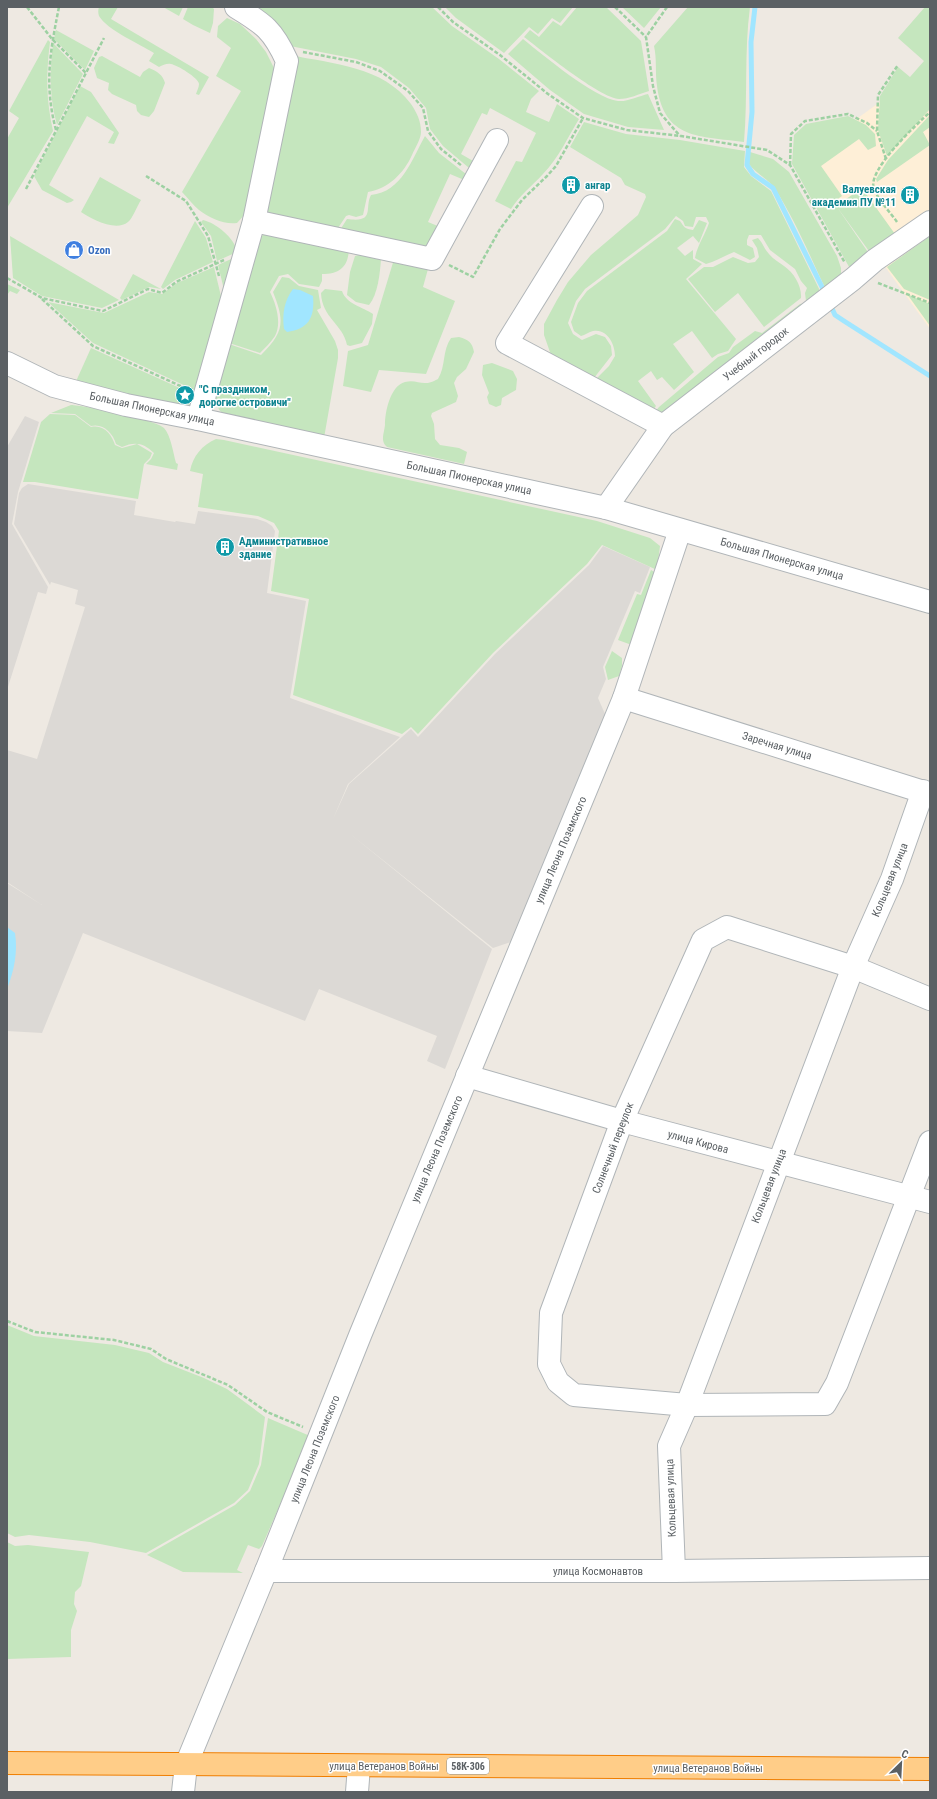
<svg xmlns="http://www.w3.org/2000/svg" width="937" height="1799" font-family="'Roboto Condensed',sans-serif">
<rect width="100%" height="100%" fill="#eee9e2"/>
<path fill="#feefd7" d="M930,66v263l-125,-173z"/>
<g fill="#dcd9d5">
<path d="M25,416l14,6 -21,70 -6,32 36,63 -2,7 -8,-2 -31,98v-243z"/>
<path d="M28,484l108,17 -2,14 41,7 1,-1 19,3 3,-13 59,8 9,3 6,4 3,5 -8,62 39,8 -16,97 110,39 -52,47 -15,35 16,-35 62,-55 7,8 77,-83 94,-89 14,-19 47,21 -10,26 -5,-2 -32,76 3,12 -8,19 7,16 -94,228 -18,6 -144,-115 143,116 -47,120 -18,-8 10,-25 -118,-47 -14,32 -222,-88 -41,100 -35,-2v-148l35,22 -35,-23v-132l30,9 48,-152 -10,-3 3,-14 -27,-8 -1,3 -36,-61 5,-31 3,-5z"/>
</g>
<g fill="#c5e6be">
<path d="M99,7h19l-7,12 98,58 -10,18 -3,-1c1,-3 3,-7 3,-10 0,-6 -22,-19 -28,-20 -4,-1 -8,1 -12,3l-10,-6 5,-8c-14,-9 -47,-23 -55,-37 -1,-3 -1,-6 0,-9z"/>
<path d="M163,7h20l-4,9z"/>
<path d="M188,7h24l2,2 -1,14 -3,10 -17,-8 -10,-6z"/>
<path d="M259,7h173l20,19 47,33 40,32 -8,8 -5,13 23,10 8,-18 22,15c-11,18 -21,40 -36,55 -11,12 -23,21 -32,35l-16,-8 21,-40 6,1 14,-29 -46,-25 -3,7 -5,-2 -21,41 19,11 -5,8 -32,-27 -13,-17 -4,-21 -17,-20 -28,-21 -25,-8 -71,-14z"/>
<path d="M445,7h128l-13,16 -8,-5 -14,16 -9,-7 -25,26 -48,-35z"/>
<path d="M577,7h29l35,34 8,50c-10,3 -20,8 -30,8 -19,-1 -78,-49 -95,-62l6,-7 9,7 14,-16 8,5z"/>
<path d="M622,7h39l-17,21z"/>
<path d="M688,7h62c-6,45 -2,90 -6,135 -44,-6 -80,-2 -87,-56 -2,-14 0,-27 -3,-40z"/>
<path d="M925,7h5v102l-43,47 -9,-26 2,-34 18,-29 12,10 14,-16 -26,-23z"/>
<path d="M227,18l13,6 16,15 10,13 11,22 -31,139 -9,10c-12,2 -28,-5 -38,-13 -6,-5 -11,-12 -17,-18l59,-101 -25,-15 15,-28 -14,-11 1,-11z"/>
<path d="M56,30l38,21 -9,19 -31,-31z"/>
<path d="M523,39c20,16 71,59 95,62 9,1 21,-5 30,-7l16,36 -36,-3 -44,-13 -34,-24 -42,-36z"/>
<path d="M48,40l2,2c-4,32 -4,57 3,89l-46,77v-69l12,-21 -10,-7z"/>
<path d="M53,43l30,31 -26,51c-8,-28 -7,-53 -4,-82z"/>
<path d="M290,55c43,9 93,11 121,49 6,9 10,17 10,28 0,7 -6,16 -9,23 -8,18 -24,34 -44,37l-5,23 -7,2 -7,-2 -3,1 -8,12 -76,-9z"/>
<path d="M102,56l38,21 3,-5 6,-4c8,3 14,7 16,15l-11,28 -5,6 -8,-2 -4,-4 -1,-6 -24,-11 -4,-4 1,-7 -12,-5 -3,-10 5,-11z"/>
<path d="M80,86l11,6 28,41 -5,11 -6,-1 6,-11 -27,-16 -38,69 25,15 -3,2 -4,1 -25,-13 -8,-14z"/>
<path d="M930,115v12l-7,5 7,13 -53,37 -1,-3 12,-19z"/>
<path d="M848,116l18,9 9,9 1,12 -8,4 -9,-11 -38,27 21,30 -9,6 3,4 26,-18 38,53 -26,17 -37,-51 35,51 -19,16 -61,-110 2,-29 12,-11z"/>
<path d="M584,122l42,12 54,6 65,11 -1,16 7,9 20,15 52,106 -11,8 -6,-4 -1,-8 2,-5 -6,-7 -6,-12 -25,-19 -9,-15h-12l-2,5v5l6,3 2,9 -5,3 -16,-8c-10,4 -18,9 -28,12l-11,-6c2,-12 10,-23 14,-35l-3,-6h-10l-3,10 -8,-1 -2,-5 -7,-5 -11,13 -80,60 -9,12 -8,22 5,11 9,6 14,-6 9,3 6,9 1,9 -18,23 -43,-23 -7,-20v-11l13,-24 11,-18 23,-27 47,-40 8,-18 -1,-3 -20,-9 -4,-7 -51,-31z"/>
<path d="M425,136l14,17 32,25 -2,4 -19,-8 -22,48 17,7 -14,26 -91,-25 7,-11c29,4 17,-11 24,-24 31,-3 41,-36 54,-59z"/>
<path d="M750,152l23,7 16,13 48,84 4,12v13l-13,13c-17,-35 -32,-73 -53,-105 -6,-10 -19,-15 -27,-26z"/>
<path d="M100,177l41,23c-4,6 -8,18 -13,22 -12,10 -37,-3 -47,-10z"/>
<path d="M675,219l5,2c4,6 5,8 13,9l6,-10 8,3 -8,20 -6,-7 -16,12 8,8 8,-6v9l9,5 -16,15 50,60 -8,12 -10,3 -6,4 -20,-27 -19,13 21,28 -20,18 -12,-13 -5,3 -6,-9 -13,10 18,25 -3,4 -58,-30 14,-14 6,-10c0,-12 -8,-28 -22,-25 -4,1 -8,4 -12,5l-7,-5 -3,-9 7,-19 9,-12 80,-60z"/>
<path d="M203,220c13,3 32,18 34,32l-20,9 -6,-25 -10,-14z"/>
<path d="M195,221l11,17 7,24 -38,18 -12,9 -2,-2z"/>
<path d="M268,233l81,16c-1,18 -9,25 -27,25v7l-3,6 -20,-3 -11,-10 -9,2 -9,16c6,12 12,31 5,44 -4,6 -10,12 -15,17l-31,-10 30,-106z"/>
<path d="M10,236l109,64 -17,8 -60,-12 -29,-18z"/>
<path d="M930,236v64l-26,-11 -17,-22z"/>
<path d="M758,238c5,5 6,11 11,16 4,5 10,8 15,12 10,7 18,20 17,32l-37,29 -26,-34 -23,19 -27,-33 16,-12h9l20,-10 15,6 7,-1 4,-5 -2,-9 -5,-8z"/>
<path d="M367,253l14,6c-1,14 -3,35 -12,46l-13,-3 -9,-7 3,-23 5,-16z"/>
<path d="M242,254l-14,52 -10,-41z"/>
<path d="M395,256l33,13 -5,18 32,14 -29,73 -47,-4 -8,22 -28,-6 5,-35 20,-6z"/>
<path d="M214,267l11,46 -22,81 -110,-51 -45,-41 56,11 45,-21 13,2 15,-11z"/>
<path d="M133,274l28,15 -12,-2 -27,13 -2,-2z"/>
<path d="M282,277l7,1 10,8 19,4 3,18 -4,2 18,31 3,9v8l-14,80 -90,-18 -14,-9 -6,-10 12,-58 35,12c23,-23 24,-33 12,-63z"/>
<path d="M7,284l13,6 -3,4 -7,-3 -3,4z"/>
<path d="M325,289l17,2c4,13 21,16 31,23l-1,10 -10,19 -12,3 -3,-1c-4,-21 -25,-27 -26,-52z"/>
<path d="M907,294l23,10v22z"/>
<path d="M807,303l-145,116 -8,-6 5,-6 59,-50 11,-4 4,-6 22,-16 7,2 38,-29z"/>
<path d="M459,337c10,3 13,5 15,15l-8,17 -9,8 -3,6 4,13 -2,6 -24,11 -1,3 3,8 1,15 5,6 19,3 8,4 -3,12 -77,-17c-7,-6 -3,-13 -2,-22 0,-13 5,-39 20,-43 14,-3 17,6 33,-3 8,-13 4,-28 13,-41z"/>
<path d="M91,348l111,50 -5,17 -124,-27z"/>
<path d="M492,363l21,8 4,8 -1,11 -14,8 -1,7 -5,2 -7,-3 -2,-7 2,-4 -7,-18 1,-10z"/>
<path d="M71,405c12,0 86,15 93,23 7,8 9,24 12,35l2,1 -1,6 -31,-6 5,-5 3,-6c-10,-10 -19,-12 -32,-6l-6,-3c-3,-11 -13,-21 -25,-18l-16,-12 -24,-1z"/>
<path d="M50,414l25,1 16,12c13,-3 21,8 24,18l7,3 15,-4 15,9 -2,5 -6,6 -6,35 -103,-17h-12l18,-60z"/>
<path d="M216,439l8,1 373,81 53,17 10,8 -3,24 -55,-25 -15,19 -94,89 -75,81 -7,-7 -9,7 -109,-39 16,-96 -38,-8 8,-60 -5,-8 -16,-7 -60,-9 5,-33 -13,-3c3,-15 12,-26 26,-32z"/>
<path d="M651,570l5,3 -23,70 -4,1 -11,-4 19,-46 4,1z"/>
<path d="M612,651l10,7v8l-3,10 -11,4 -3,-13z"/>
<path d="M7,1325l27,11 81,9 34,8 14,9 41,16 23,11 38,28 -6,47 -11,26 -14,13 -88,50 -56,-11 -61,-7 -14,2 -8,-4z"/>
<path d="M268,1418l42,18 -48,110 -3,3 -11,-4 -11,25 6,3 -60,-1 -36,-17 88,-50 15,-14 11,-26z"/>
<path d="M7,1542l8,4 13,-1 61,7 -8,34 -6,6 -1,12 3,7 -6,19v27l-64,2z"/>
</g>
<g fill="#a1e6ff">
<path d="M293,289l7,1 13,6c2,22 -5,33 -26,36l-3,-3c-2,-15 0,-28 9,-40z"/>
<path d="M7,927l8,6c3,19 -1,38 -8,56z"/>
</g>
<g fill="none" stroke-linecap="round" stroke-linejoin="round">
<g stroke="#a1e6ff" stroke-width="5">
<path d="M755,7l-4,35 1,70 -5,53 6,9 20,14 53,107"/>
<path d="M830,304l5,11 9,6 86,55"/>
</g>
<defs>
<g id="minor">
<path d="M592,206l-85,137 156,83"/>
<path d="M254,221l178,38 65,-119"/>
<path d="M7,363l47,23 72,19 72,14 408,89 324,94"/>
<path d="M198,419l56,-198 33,-160c-14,-31 -23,-37 -51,-54"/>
<path d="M606,508l57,-82 190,-147 22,-19 55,-38"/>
<path d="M624,698l306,96"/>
<path d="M930,999l-77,-32 -126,-40 -24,13 -81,181 -71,192 -2,51 9,18 16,13 113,10 138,-1 12,-21 93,-241"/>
<path d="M467,1076l155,45 308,81"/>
<path d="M266,1571h408l256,-3"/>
<path d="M674,1571l-5,-125 18,-41 166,-438 39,-88 31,-88"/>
<path d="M183,1792l3,-27 80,-194 95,-238 263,-635 56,-168"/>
<path d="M357,1792l2,-26"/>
</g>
<path id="highway" d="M7,1763l923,6"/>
</defs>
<use href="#minor" stroke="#b0b5b8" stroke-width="24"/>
<use href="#highway" stroke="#f07e00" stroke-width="24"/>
<g stroke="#9dd1a2" stroke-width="2.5" stroke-dasharray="4 2" stroke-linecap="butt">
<path d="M27,7l25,32 34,34"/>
<path d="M438,7l15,15 47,33 48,39 35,24 44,12 54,6 86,14 23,15 55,98"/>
<path d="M615,7l31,30"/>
<path d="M667,7l-21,30 7,49 7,27 20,23"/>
<path d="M303,52l53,10 24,9 28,20 15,17 5,23 13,18 21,17"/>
<path d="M56,130c-12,-45 -6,-78 3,-123"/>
<path d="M886,159l-9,-28 1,-36 20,-30"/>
<path d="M790,165l1,-31 14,-13 43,-7 19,9 10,8"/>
<path d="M146,176l40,25 22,35 11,40"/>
<path d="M26,189l78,-151"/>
<path d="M897,222c-7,-10 -18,-21 -23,-33 -8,-18 43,-65 56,-77"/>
<path d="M449,265l24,12 27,-48 22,-29 25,-24 9,-10 27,-48"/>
<path d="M7,278l35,20 61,13 45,-22 14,4 14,-11 48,-22"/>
<path d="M878,283l52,20"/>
<path d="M42,299l51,47 94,43"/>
<path d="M7,1321l28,11 79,8 37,9 15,10 62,26 39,27 36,15"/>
</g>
<use href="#minor" stroke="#fff" stroke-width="22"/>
<use href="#highway" stroke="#ffcd88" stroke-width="22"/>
</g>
<defs>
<symbol id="building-disc" viewBox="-11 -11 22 22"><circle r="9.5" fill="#0f9aa8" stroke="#fff"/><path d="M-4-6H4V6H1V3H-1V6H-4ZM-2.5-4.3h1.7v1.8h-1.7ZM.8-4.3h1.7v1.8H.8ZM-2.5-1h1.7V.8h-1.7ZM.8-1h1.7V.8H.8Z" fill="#fff"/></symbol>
<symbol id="shop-disc" viewBox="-11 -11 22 22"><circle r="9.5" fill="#3f7fe0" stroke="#fff"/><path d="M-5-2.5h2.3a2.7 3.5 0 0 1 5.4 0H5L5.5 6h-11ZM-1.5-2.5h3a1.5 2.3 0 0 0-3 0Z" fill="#fff"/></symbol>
<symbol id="sight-disc" viewBox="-11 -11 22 22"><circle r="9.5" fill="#0f9aa8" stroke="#fff"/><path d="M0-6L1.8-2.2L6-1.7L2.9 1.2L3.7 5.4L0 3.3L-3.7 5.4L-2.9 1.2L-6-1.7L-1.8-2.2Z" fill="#fff"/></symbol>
</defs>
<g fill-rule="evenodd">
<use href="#building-disc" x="560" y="174" width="22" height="22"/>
<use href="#building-disc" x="899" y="184" width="22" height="22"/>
<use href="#shop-disc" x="63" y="239" width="22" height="22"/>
<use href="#sight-disc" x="174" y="384" width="22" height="22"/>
<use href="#building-disc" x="214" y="536" width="22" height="22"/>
</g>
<g text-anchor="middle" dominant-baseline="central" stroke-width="3" stroke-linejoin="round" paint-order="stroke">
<rect fill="#fff" stroke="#8c9092" stroke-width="1" x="447" y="1758" width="42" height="16" rx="3"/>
<g font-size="10" font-weight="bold" fill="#5b6064">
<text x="468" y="1766">58К-306</text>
</g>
<g font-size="11" font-weight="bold" fill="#0d838f" stroke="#fff" text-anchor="start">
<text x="585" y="185">ангар</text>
<text x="896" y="189" text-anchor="end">Валуевская<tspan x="896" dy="13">академия ПУ №11</tspan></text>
<text x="199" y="389">"С праздником,<tspan x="199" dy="13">дорогие островичи"</tspan></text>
<text x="239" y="541">Административное<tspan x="239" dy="13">здание</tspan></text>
</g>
<g font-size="11" font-weight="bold" fill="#366cbe" stroke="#fff" text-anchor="start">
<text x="88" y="250">Ozon</text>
</g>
<g font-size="11" fill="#5b6064" stroke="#fff">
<text transform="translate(756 354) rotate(-38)">Учебный городок</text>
<text transform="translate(152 409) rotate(12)">Большая Пионерская улица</text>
<text transform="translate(469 478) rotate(12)">Большая Пионерская улица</text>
<text transform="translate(782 559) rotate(16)">Большая Пионерская улица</text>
<text transform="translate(777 746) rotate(17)">Заречная улица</text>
<text transform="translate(561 850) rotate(-67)">улица Леона Поземского</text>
<text transform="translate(890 880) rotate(-68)">Кольцевая улица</text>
<text transform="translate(698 1142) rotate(15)">улица Кирова</text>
<text transform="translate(613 1148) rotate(-69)">Солнечный переулок</text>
<text transform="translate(437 1149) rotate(-67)">улица Леона Поземского</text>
<text transform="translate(769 1186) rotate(-69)">Кольцевая улица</text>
<text transform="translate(315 1449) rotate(-68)">улица Леона Поземского</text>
<text transform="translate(671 1498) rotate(-92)">Кольцевая улица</text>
<text x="598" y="1571">улица Космонавтов</text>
<text x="384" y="1766">улица Ветеранов Войны</text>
<text x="708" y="1768">улица Ветеранов Войны</text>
</g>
</g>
<rect width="937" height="1799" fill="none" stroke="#5b6064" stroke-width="16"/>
<g transform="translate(901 1763) rotate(24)" stroke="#ffffff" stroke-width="3" paint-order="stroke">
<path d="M0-3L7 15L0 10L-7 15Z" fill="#5b6064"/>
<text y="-6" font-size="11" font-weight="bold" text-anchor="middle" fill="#5b6064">С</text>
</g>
</svg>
